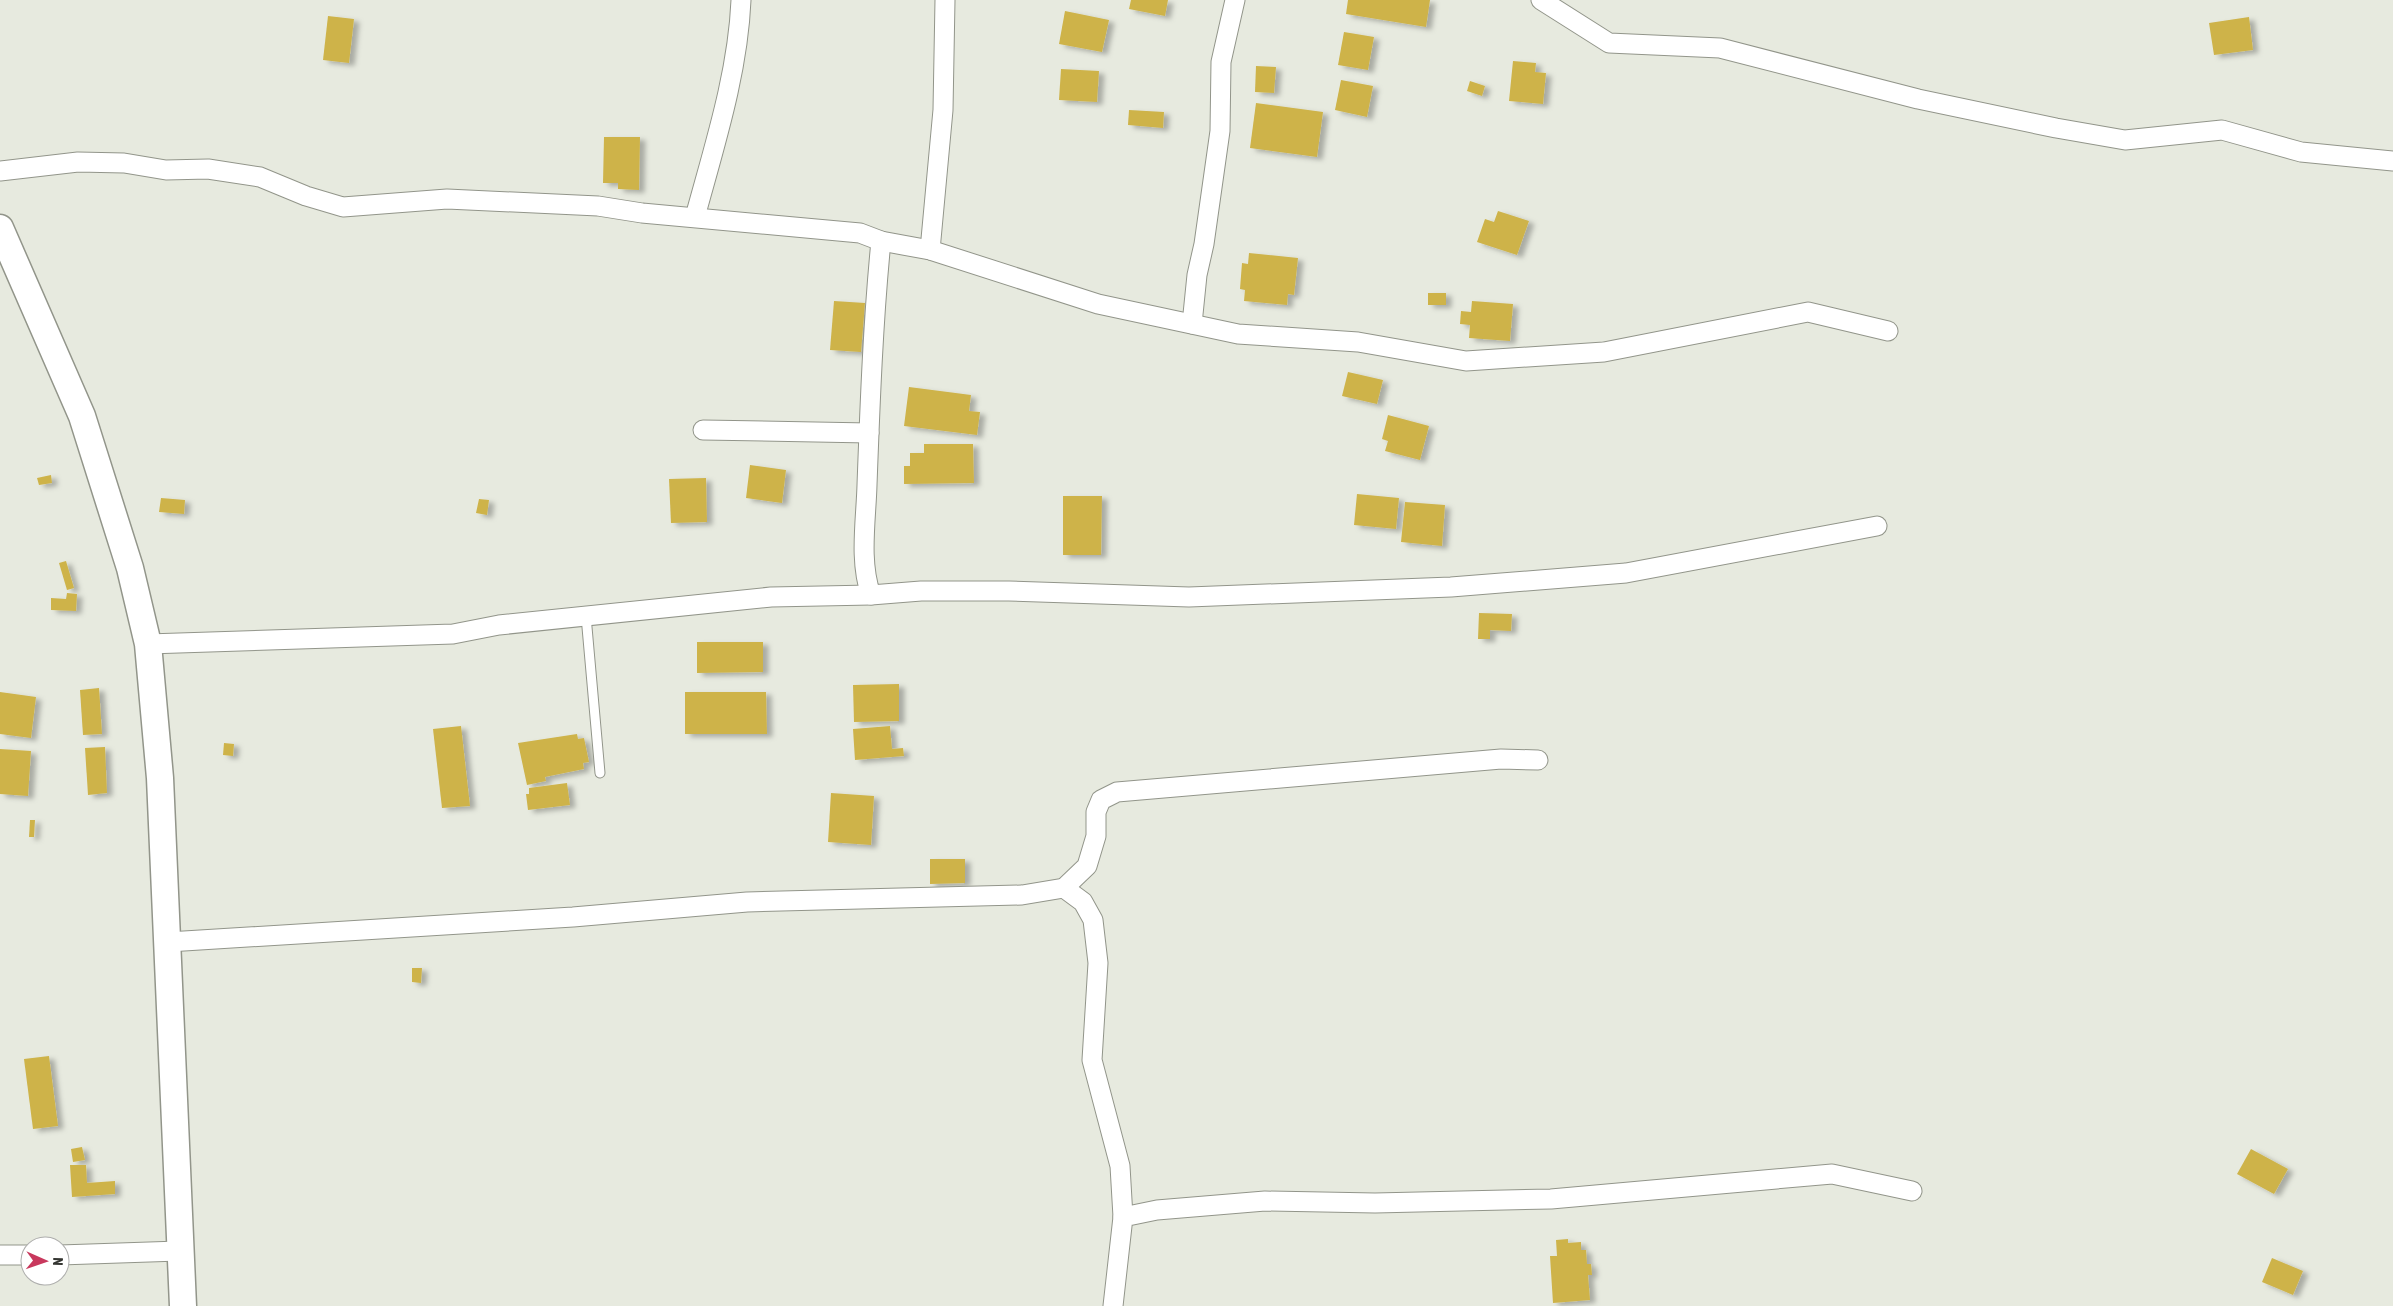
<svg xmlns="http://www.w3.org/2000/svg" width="2393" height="1306" font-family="'Asap Condensed',sans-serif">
<defs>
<filter id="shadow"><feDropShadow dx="5.5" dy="3" stdDeviation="2.5" flood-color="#0004"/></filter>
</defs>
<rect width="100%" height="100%" fill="#e7eadf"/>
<g fill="#ceb349" filter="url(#shadow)">
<path d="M1131,0h37l-3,16 -36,-7z"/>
<path d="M1348,0h82l-4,27 -80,-13z"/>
<path d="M1065,11l44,9 -7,32 -43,-8z"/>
<path d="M328,16l26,3 -5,44 -26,-3z"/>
<path d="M2249,17l4,33 -39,5 -5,-32z"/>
<path d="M1344,32l30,5 -6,33 -30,-5z"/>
<path d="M1513,61l23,2 -1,9 11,1 -3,31 -34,-3z"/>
<path d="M1256,66l20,1 -2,26 -19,-1z"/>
<path d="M1061,69l38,2 -2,31 -38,-2z"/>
<path d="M1341,80l32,6 -6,31 -32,-7z"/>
<path d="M1470,81l15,5 -3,10 -15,-5z"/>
<path d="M1256,103l67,9 -6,45 -67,-9z"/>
<path d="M1129,110l35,2 -1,16 -35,-3z"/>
<path d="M604,137h36l-1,53 -21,-1v-6h-15z"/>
<path d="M1498,211l31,10 -12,34 -40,-13 8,-23 9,3z"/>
<path d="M1249,253l49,5 -4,37 -6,-1 -1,11 -43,-4 1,-11 -5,-1 2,-26 6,1z"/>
<rect x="1428" y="293" width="18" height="12"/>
<path d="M834,301l31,2 -4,49 -31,-2z"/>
<path d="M1472,301l41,3 -3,37 -41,-3 1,-13 -10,-1 1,-13 10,1z"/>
<path d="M1348,372l35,8 -6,24 -35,-8z"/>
<path d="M909,387l62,8 -2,16 11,1 -3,23 -73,-9z"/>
<path d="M1388,415l41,11 -9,34 -35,-9 3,-10 -6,-2z"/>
<path d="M924,444h49l1,39 -70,1v-18h6v-13h14z"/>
<path d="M750,465l36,5 -4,33 -36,-5z"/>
<path d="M51,475l1,8 -13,2 -2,-7z"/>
<path d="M706,478l1,44 -36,1 -2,-44z"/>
<path d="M1357,494l42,4 -3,31 -42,-4z"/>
<path d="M1063,496h39l-1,59h-38z"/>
<path d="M161,498l24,2 -1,14 -25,-2z"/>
<path d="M479,499l10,1 -2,15 -11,-2z"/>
<path d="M1405,502l40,3 -3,41 -41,-4z"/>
<path d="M66,561l8,27 -7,2 -8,-27z"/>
<path d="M67,593l10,1 -1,17 -25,-1v-12l15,1z"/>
<path d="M1479,613l33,1 -1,17 -21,-1v9h-12z"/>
<path d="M697,642h66v30l-66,1z"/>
<path d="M899,684v37l-45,1 -1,-37z"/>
<path d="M99,688l3,46 -19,1 -3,-45z"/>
<path d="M0,692l36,5 -5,41 -31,-4z"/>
<path d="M685,692h81l1,42h-82z"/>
<path d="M461,726l9,80 -28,2 -9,-79z"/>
<path d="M890,726l2,23 11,-1 1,8 -49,4 -2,-31z"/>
<path d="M577,734l1,5 6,-1 5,24 -6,1 1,6 -39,8 1,4 -19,4 -9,-42z"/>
<path d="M224,743l10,1 -1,12 -10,-1z"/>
<path d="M105,747l2,46 -19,2 -3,-47z"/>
<path d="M0,749l31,2 -3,45 -28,-2z"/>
<path d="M567,783l3,22 -42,5 -2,-16h3v-6z"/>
<path d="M831,793l43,3 -3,49 -43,-3z"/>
<path d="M30,820h5l-1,17h-5z"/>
<path d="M930,859h35v24l-35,1z"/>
<path d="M412,968h10l-1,15 -9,-1z"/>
<path d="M49,1056l9,70 -25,3 -9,-70z"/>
<path d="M82,1147l3,13 -12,2 -2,-13z"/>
<path d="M2251,1149l37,20 -14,25 -37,-20z"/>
<path d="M70,1165h16l1,18 28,-2v13l-43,3z"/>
<path d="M1568,1239v4l13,-1v8h5l1,14h4l1,11h-4l2,25 -37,3 -3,-47h7l-1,-16z"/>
<path d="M2272,1258l31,13 -10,24 -31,-13z"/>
</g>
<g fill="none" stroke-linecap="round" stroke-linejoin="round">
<defs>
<path id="lane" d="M586,616l14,157"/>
<g id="street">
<path d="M1541,0l68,43 111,5 198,51 138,29 69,12 97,-10 79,22 92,9"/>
<path d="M0,171l78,-9 46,1 42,7 42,-1 52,8 46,19 37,11 104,-8 151,7 44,7 218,20 21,8c-8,81 -11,163 -14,244 -1,36 -8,76 4,110l50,-4h88l180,6 262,-10 175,-14 251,-47"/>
<path d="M695,217c19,-70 43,-144 46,-217"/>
<path d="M881,241l49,9 168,54 140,30 120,8 108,19 138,-9 204,-40 80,19"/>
<path d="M930,250l13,-140 2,-110"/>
<path d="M1192,324l5,-49 7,-31 16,-113 1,-69 14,-62"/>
<path d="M703,430l166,3"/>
<path d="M148,644l305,-10 46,-9 272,-28 100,-2"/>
<path d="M1064,888l19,14 10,18 5,43 -6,97 28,106 3,51"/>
<path d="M168,942l405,-25 174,-15 275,-7 42,-7 23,-22 9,-30v-24l5,-12 16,-8 384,-33 37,1"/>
<path d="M0,1255h30"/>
<path d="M60,1255l119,-4"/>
<path d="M1113,1306l10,-89 34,-7 108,-9 110,2 176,-4 281,-25 80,17"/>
</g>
<path id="secondary" d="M0,228l82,188 48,152 18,76 12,134 23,528"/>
</defs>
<use href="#lane" stroke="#92958a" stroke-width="11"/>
<use href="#street" stroke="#92958a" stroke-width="21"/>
<use href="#secondary" stroke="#92958a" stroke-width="29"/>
<use href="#lane" stroke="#fff" stroke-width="9"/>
<use href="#street" stroke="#fff" stroke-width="19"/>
<use href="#secondary" stroke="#fff" stroke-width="26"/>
</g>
<g transform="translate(45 1261) rotate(92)"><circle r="24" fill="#ffffff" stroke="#aeaead"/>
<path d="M0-4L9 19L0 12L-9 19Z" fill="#c8385d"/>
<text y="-8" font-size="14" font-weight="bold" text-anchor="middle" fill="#343531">N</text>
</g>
</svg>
